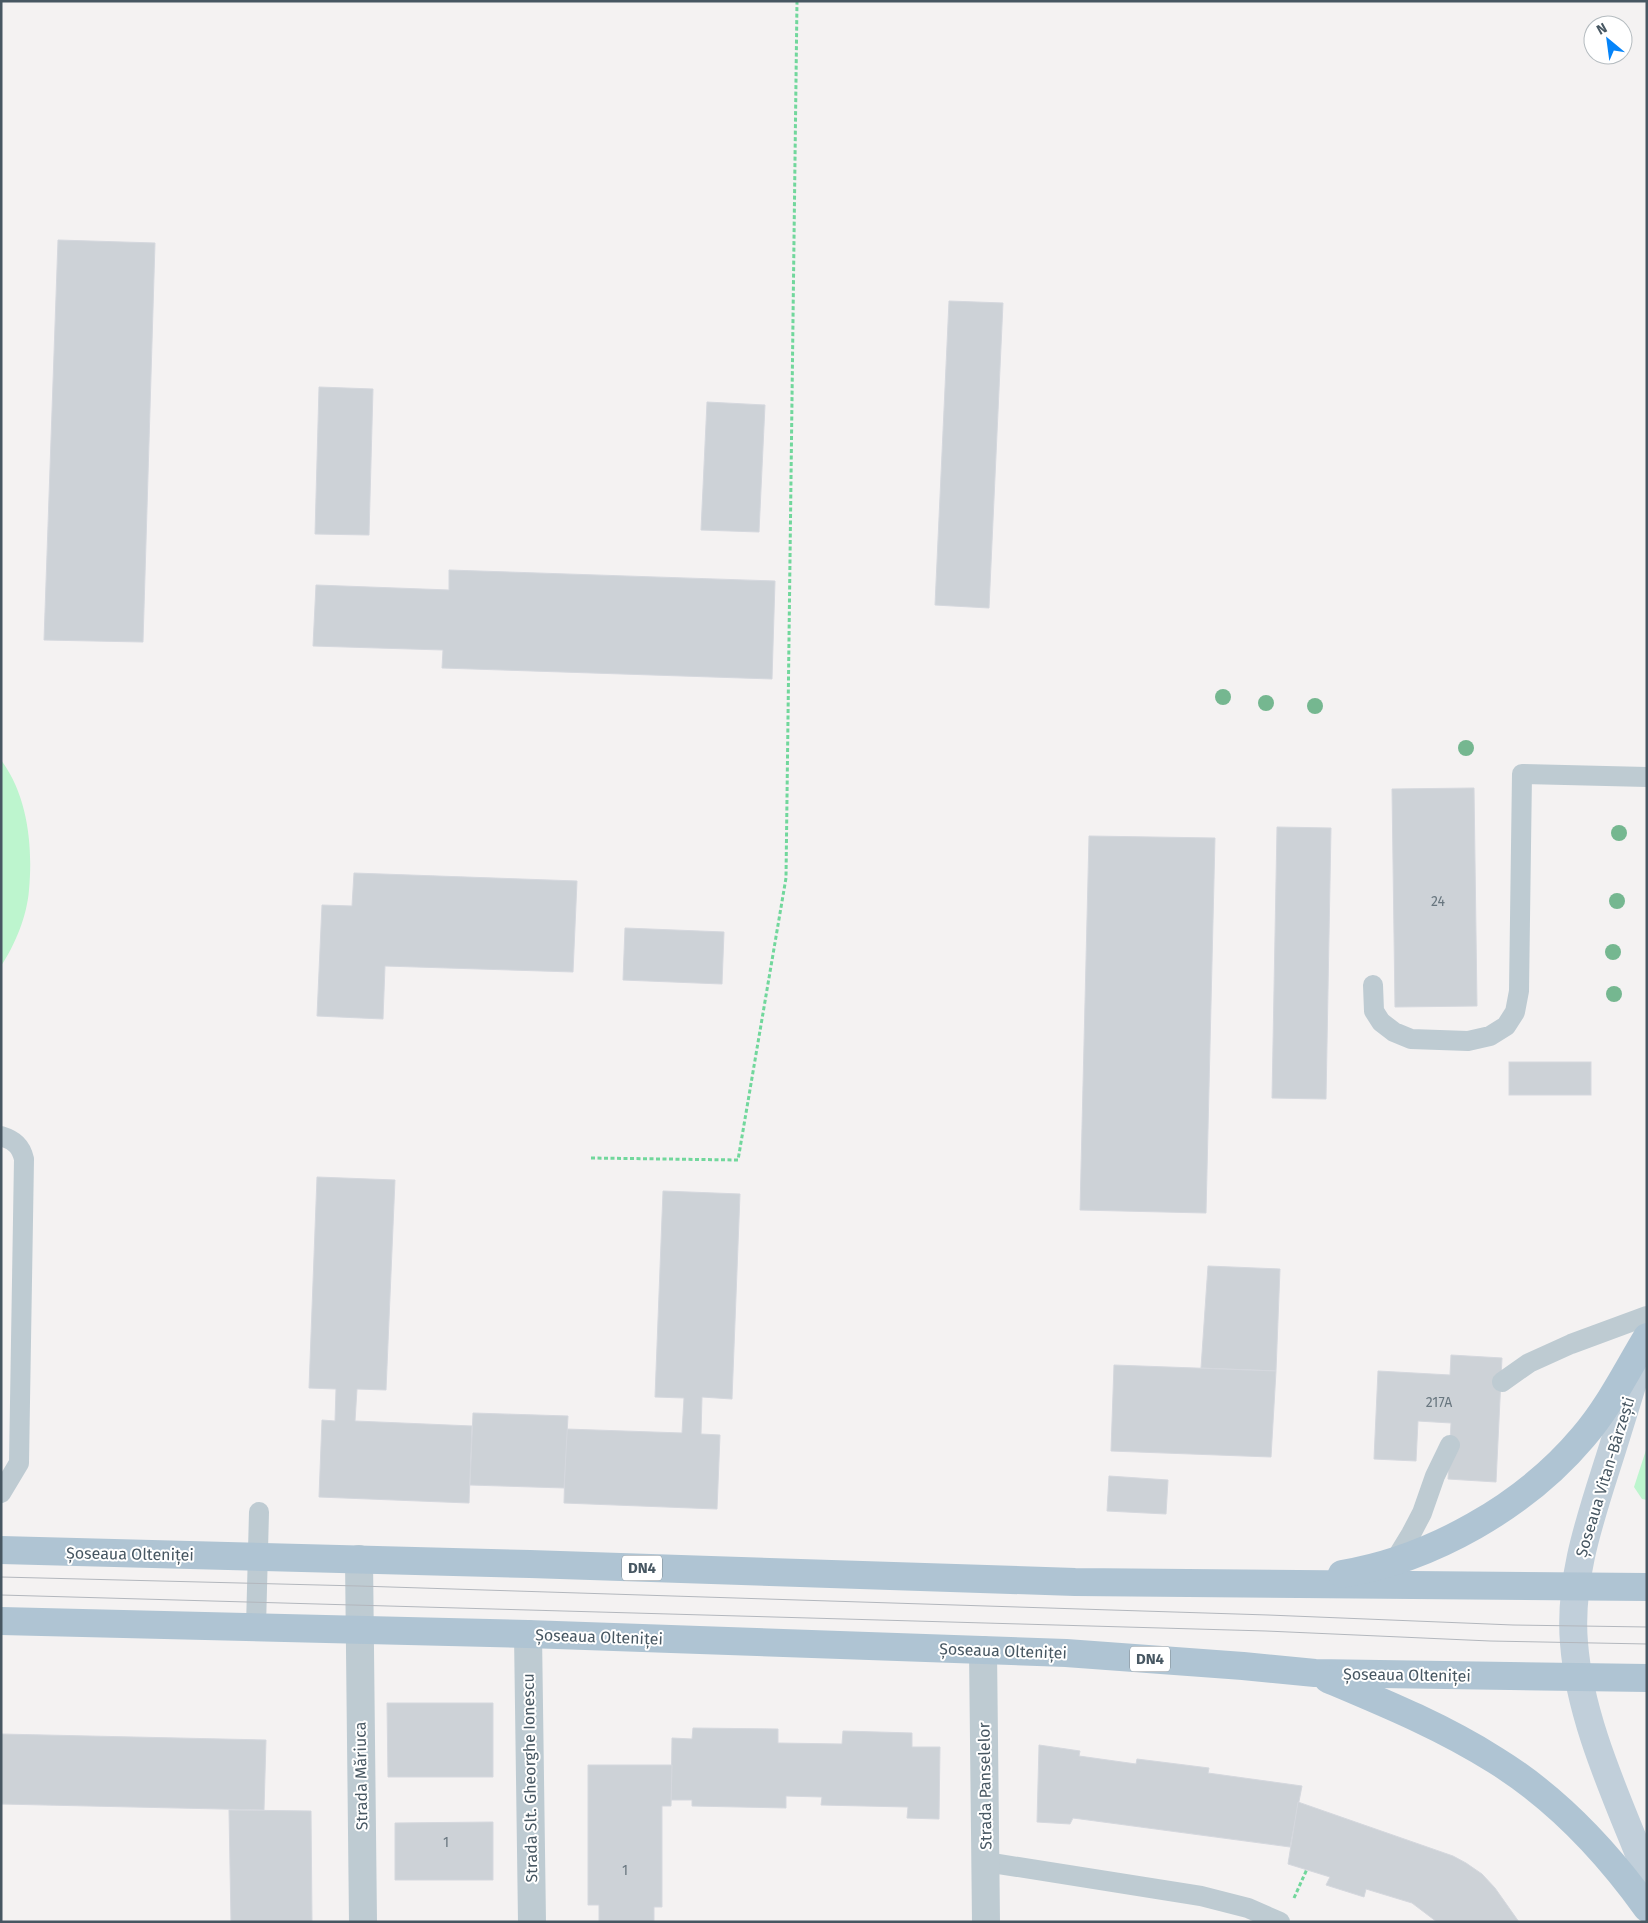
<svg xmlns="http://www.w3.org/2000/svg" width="1648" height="1923" font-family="'Fira Sans',sans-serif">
<rect width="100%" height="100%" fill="#f4f2f2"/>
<g fill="#bdf5ce">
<path d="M1,760c27,36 32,87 28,130 -2,26 -14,55 -28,76z"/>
<path d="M1647,1447v53l-5,-1 -8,-12z"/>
</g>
<g fill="#cdd2d7" stroke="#d5d8de">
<path d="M58,240l97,3 -12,399 -99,-2z"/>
<path d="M949,301l54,2 -14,305 -54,-3z"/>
<path d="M319,387l54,2 -4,146 -54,-1z"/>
<path d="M707,402l58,3 -6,127 -58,-2z"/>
<path d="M449,570l326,11 -3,98 -330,-11 1,-18 -130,-4 3,-61 133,5z"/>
<path d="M1474,788l3,218 -82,1 -3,-218z"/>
<path d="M1277,827l54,1 -5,271 -54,-1z"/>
<path d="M1089,836l126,2 -9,375 -126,-3z"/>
<path d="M354,873l223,8 -4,91 -188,-6 -2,53 -66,-3 5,-111 30,1z"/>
<path d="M625,928l99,4 -2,52 -99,-4z"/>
<rect x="1509" y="1062" width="82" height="33"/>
<path d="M317,1177l78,3 -9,210 -29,-1 -2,32 117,5 -3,77 -150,-6 3,-77 13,1 1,-32 -27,-1z"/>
<path d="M663,1191l77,3 -8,205 -30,-2 -1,37 19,1 -3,74 -153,-6 2,-74 116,4 2,-35 -29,-1z"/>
<path d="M1208,1266l72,3 -4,102 -75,-3z"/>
<path d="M1451,1355l51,3 -6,124 -48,-3 3,-56 -33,-2 -2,40 -42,-2 4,-88 72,4z"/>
<path d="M1114,1365l162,6 -5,86 -160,-6z"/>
<path d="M473,1413l95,3 -4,72 -94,-3z"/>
<path d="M1109,1476l59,4 -2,34 -59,-3z"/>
<path d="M387,1703h106v74h-105z"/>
<path d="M693,1728l85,1v14l64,1 1,-13 69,2v14h28l-1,72 -32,-1 1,-11 -87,-2 1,-8 -36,-1v12l-94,-2v-6h-21l1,-62 20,1z"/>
<path d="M1,1734l265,6 -2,70 -263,-6z"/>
<path d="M1039,1745l41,6 -1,5 57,8 1,-5 72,9 -1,5 94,13 -12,61 -217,-29 -3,6 -33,-2z"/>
<path d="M588,1765h84l-1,41h-9v101h-8v15h-55v-17h-11z"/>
<path d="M1298,1802l155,54 13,7 16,11 13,14 24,34h-82l-25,-19 -46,-14 -2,8 -38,-12 4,-8 -42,-13z"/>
<path d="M229,1810l82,1 1,111h-81z"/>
<path d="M493,1822v58h-98v-57z"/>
</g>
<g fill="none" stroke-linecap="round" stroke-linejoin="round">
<g stroke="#71d79c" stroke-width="3" stroke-dasharray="4 2.5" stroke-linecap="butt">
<path d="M591,1158l147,2 48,-282 11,-877"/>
<path d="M1294,1898l13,-29"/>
</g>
<g stroke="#becbd2" stroke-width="20">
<path d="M1373,985l1,26 7,11 13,10 17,7 57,2 22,-5 16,-10 9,-14 4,-21 3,-217 125,3"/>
<path d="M1,1136c13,4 20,10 23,23l-5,304 -18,30"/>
<path d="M1502,1382l27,-19 42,-19 76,-28"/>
<path d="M1394,1562l17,-28 11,-21 13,-37 15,-31"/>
<path d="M256,1627l3,-115"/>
<path d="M986,1862l215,34 47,12 32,14"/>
</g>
<g stroke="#becbd2" stroke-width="28">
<path d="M359,1559l4,363"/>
<path d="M528,1634l4,288"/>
<path d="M983,1650l3,272"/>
</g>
<path stroke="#c1cfda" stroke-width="28" d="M1640,1360c-12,38 -23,75 -35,112 -18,56 -36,113 -31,171 6,79 45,159 73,231"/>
<g stroke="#afc4d3" stroke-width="28">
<path d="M1,1550l529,14 545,18 572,5"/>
<path d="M1342,1574c90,-15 183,-68 241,-137 26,-30 44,-67 64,-100"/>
<path d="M1,1621l527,13 538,19 177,13 72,7 332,5"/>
<path d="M1328,1679c57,24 115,48 167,81 60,37 111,91 152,148"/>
</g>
<g stroke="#b3b7bd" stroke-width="1">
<path d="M1,1577l358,9 909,29 245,10 134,2"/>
<path d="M1,1595l1265,36 224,10 157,3"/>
</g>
</g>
<g fill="#75b790">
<circle cx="1223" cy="697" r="8"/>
<circle cx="1266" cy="703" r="8"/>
<circle cx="1315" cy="706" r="8"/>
<circle cx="1466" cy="748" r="8"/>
<circle cx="1619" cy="833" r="8"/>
<circle cx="1617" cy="901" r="8"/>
<circle cx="1613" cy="952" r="8"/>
<circle cx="1614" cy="994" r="8"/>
</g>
<g text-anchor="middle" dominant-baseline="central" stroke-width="4" stroke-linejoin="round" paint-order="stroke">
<g font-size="14" fill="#68767f">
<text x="1438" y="901">24</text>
<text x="1439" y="1402">217A</text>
<text x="446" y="1842">1</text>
<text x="625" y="1870">1</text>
</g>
<g fill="#fff" stroke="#7e8991" stroke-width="1">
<rect x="622" y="1555.5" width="40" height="25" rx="4"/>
<rect x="1130" y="1646.5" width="40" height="25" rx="4"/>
</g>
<g font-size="15" font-weight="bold" fill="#475762">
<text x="642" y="1568">DN4</text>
<text x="1150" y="1659">DN4</text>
</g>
<g font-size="16" fill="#475762" stroke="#fff">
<text transform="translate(1605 1477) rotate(-73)">Șoseaua Vitan-Bârzești</text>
<text transform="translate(130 1554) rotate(1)">Șoseaua Olteniței</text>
<text transform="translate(599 1637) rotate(2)">Șoseaua Olteniței</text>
<text transform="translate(1003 1651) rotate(2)">Șoseaua Olteniței</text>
<text transform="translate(1407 1675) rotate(1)">Șoseaua Olteniței</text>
<text transform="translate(361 1776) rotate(-91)">Strada Măriuca</text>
<text transform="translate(530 1778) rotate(-91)">Strada Slt. Gheorghe Ionescu</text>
<text transform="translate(985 1786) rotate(-91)">Strada Panselelor</text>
</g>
</g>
<rect width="1648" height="1923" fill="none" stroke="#475762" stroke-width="5"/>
<g transform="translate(1608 40) rotate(331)"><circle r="24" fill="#ffffff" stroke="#b5bcc0"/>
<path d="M0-4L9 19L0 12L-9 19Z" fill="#0684f9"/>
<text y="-8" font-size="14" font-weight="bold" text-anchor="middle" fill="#475762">N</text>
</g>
</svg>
